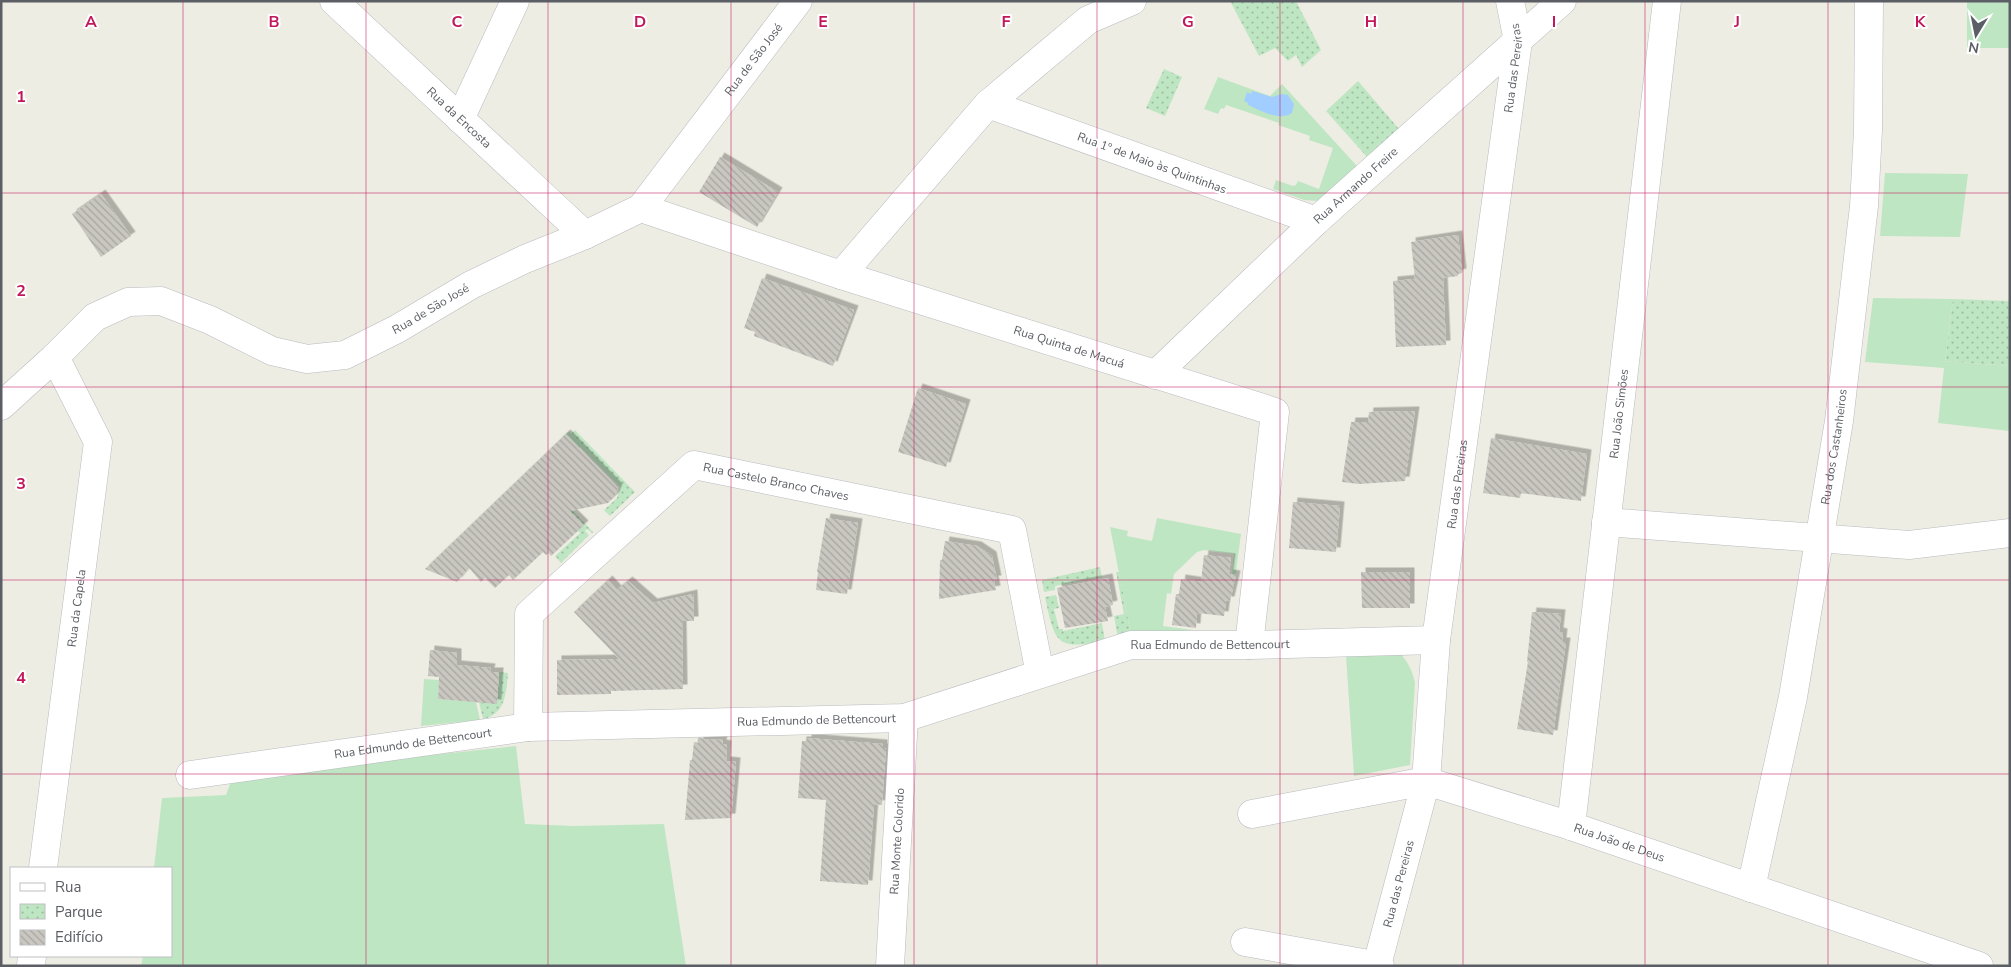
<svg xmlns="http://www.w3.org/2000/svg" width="2011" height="967" font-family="'Nunito Sans',sans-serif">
<defs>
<pattern id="park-dots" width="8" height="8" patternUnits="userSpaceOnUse" patternTransform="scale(1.25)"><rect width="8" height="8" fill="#bfe6c3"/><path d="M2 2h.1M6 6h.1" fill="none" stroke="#9ebea2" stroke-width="1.8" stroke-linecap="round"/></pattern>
<pattern id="building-back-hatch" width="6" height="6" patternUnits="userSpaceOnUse" patternTransform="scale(1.25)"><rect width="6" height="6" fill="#c9c7c0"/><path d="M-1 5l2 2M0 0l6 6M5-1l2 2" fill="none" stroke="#a6a5a0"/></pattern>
<filter id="shadow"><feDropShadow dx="4.5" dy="-4.5" stdDeviation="0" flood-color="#0004"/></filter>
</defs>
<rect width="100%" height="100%" fill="#eeede3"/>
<g fill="#bfe6c3">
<rect x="1967" y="1" width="43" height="47"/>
<path d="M1218,77l52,19 12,-12 75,82 -39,35 -14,-1 -31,-11 3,-9 17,6 3,-1 2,-4 21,8 14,-41 -24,-8 1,-4 -32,-11 1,-2 -53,-18 -2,4 -3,-1 -3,6 -14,-5z"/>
<path d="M1885,173l83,1 -8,63 -80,-1z"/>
<path d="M1873,298l80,1 -8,62 65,5v65l-72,-8 6,-55 -79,-6z"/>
<path d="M1157,518l84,16 -7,53h-3l3,-33 -30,-4 -7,2 -23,22 -3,20 -4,-1 -4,33 30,4 -62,5 -21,-108 18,4 -1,5 25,5z"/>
<path d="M1400,653c8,9 13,19 15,30l-5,82 -56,11 -8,-121z"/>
<path d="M424,679l15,1 -1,19 38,3 4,18 -59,6z"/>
<path d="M516,746l9,78 49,2 90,-2 22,142h-545l2,-10h28v-88h-17l8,-70 64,-3 7,-19z"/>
</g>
<g fill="url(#park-dots)">
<path d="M1230,1h66l25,49 -19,17 -6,-12 -8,6 -13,-13 -16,8z"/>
<path d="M1164,69l18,8 -17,39 -19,-8z"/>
<path d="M1358,81l41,48 -32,28 -41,-46z"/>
<path d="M1953,299l57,2v65l-65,-5z"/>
<path d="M575,430l60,62 -25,24 -6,-6 13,-12 3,-11 -40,-40 -28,26 6,-15 -8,-9 19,-18 2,3z"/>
<path d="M546,482l47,50 -1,1 -5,-4 -2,2 4,4 -28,28 -6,-7 25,-23 -43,-45z"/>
<path d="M1100,567l2,10 -47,9v4l-11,2 -2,-12z"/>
<path d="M1116,572h3l12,63 -13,3 -4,-22 10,-2z"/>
<path d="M1056,595l3,13 -5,1 5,20h4v2l39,-8 3,18c-49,9 -50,3 -60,-44z"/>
<path d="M499,672l9,1c-2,20 -2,41 -25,46l-4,-17 18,1z"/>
</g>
<path fill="#a2cdff" d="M1252,91l20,6 10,-3 6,1 6,9 -2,9c-13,9 -32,-3 -44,-8v-2l-4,-2 3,-9 4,2z"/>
<g fill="url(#building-back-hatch)" filter="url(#shadow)">
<path d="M720,157l58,35 -21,35 -58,-35z"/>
<path d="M101,194l30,42 -30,21 -29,-43z"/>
<path d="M1458,235l4,38 -4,1v2l-15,2 3,67 -50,2 -3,-66 22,-2 -4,-37z"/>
<path d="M762,278l92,32 -21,56 -79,-30 1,-4 -11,-4z"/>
<path d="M918,388l48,16 -20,63 -48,-15z"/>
<path d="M1415,411l-10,70 -46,3 -17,-2 9,-60h17l1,-10z"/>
<path d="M566,434l52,54 -3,8 -7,7 -38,8 14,14 -33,31 -2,-3 -3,2 -3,-3 -30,28 -4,-5 -14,13 -10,-10 -4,4 -12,-14 -12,14 -32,-13z"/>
<path d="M1491,438l96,16 -6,47 -60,-8 -1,5 -37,-5z"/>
<path d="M1293,502l47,4 -4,46 -47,-4z"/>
<path d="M826,518l32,5 -11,71 -31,-4 2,-18h-1z"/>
<path d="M945,541l32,5 15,10 5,24h-3l2,10 -57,9 1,-39h2z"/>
<path d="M1204,555l27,3 -2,16 7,1 -6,26h-4l-2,15 -27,-3 -1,15 -24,-3 4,-31h3l2,-15 20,3z"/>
<path d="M1361,572h49v36h-48z"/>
<path d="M1108,578l5,27 -8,2 3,14 -43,7 -8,-40z"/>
<path d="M608,580l9,10 11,-9 25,22 40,-9 1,27h-12l1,68 -72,2v3l-54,1v-35l62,-1 -45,-47z"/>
<path d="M1532,612l29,2 -2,18 4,1 -1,9h4l-13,93 -36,-6 11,-67h-1z"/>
<path d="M430,650l27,3v12l34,3 -1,4h9l-2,32 -59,-5 1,-22 -11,-1z"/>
<path d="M807,738l76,6v4h3l-4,57 -8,-1 -6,81 -48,-4 6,-81 -28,-2 4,-57h5z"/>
<path d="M699,739l24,1 -1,4 5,1 -1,16 10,1 -5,56 -46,2 5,-60h2l2,-18 5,1z"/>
</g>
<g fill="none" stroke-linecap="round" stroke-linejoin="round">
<defs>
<g id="street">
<path id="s1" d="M334,1l251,234"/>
<path d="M988,104l328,117"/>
<path d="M460,119l55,-118"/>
<path id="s2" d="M641,208l200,67 434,137 -26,233"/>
<path d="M841,275l147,-171 100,-84 44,-19"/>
<path id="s3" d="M1155,375l161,-154 246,-220"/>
<path id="s4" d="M1,406l54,-49 40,-40 33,-15 33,-1 49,19 62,31 35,8 38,-4 52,-26 74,-44 54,-26 60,-24 56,-27 157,-207"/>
<path d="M1606,522l303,23 101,-12"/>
<path id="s5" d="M528,727l1,-113 165,-149 318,65 28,144"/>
<path id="s6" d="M190,775l338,-48 376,-9 227,-73h118l187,-5"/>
<path id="s7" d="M1252,814l174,-33 145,45 408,140"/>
<path id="s8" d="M1571,826l96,-825"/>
<path id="s9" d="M43,868l55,-426 -43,-85"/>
<path id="s10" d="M1751,888l42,-191 46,-276 25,-215 4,-76 1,-129"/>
<path d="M1245,942l135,24"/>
<path id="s11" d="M1377,965l49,-184 10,-141 82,-599 -8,-40"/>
<path d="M31,966l1,-10"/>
<path id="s12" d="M890,966l14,-248"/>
</g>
</defs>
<use href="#street" stroke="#b8babf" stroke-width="29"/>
<use href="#street" stroke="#fff" stroke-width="28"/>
</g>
<path fill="none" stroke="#c2185b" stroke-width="1" stroke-opacity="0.55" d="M183,1v965M366,1v965M548,1v965M731,1v965M914,1v965M1097,1v965M1280,1v965M1463,1v965M1645,1v965M1828,1v965M1,193h2009M1,387h2009M1,580h2009M1,774h2009"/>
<g text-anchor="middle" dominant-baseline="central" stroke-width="4" stroke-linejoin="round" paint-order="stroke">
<g font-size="12" fill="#5b5e64" stroke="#fff">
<text stroke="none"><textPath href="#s4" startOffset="912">Rua de São José</textPath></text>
<text stroke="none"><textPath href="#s11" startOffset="909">Rua das Pereiras</textPath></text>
<text stroke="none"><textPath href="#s1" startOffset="171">Rua da Encosta</textPath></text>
<text transform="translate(1152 163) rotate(20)">Rua 1º de Maio às Quintinhas</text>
<text stroke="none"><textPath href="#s3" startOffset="276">Rua Armando Freire</textPath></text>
<text stroke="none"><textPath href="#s4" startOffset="492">Rua de São José</textPath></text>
<text stroke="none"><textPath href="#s2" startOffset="450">Rua Quinta de Macuá</textPath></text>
<text stroke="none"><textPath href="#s8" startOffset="415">Rua João Simões</textPath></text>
<text stroke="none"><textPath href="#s10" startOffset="449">Rua dos Castanheiros</textPath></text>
<text stroke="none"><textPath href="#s5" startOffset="419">Rua Castelo Branco Chaves</textPath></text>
<text stroke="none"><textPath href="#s11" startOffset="489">Rua das Pereiras</textPath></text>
<text stroke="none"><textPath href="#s9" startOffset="262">Rua da Capela</textPath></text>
<text stroke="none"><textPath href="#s6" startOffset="1035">Rua Edmundo de Bettencourt</textPath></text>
<text stroke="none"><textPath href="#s6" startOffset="630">Rua Edmundo de Bettencourt</textPath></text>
<text stroke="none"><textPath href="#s6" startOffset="225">Rua Edmundo de Bettencourt</textPath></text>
<text stroke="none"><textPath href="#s12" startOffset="125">Rua Monte Colorido</textPath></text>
<text stroke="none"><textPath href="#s7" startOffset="380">Rua João de Deus</textPath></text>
<text stroke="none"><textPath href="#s11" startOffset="84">Rua das Pereiras</textPath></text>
</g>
</g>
<g font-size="16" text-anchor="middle" font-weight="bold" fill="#c2185b" stroke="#fff" stroke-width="4" stroke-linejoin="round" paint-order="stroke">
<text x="91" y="27">A</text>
<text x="274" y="27">B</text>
<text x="457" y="27">C</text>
<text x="640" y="27">D</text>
<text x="823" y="27">E</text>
<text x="1006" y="27">F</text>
<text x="1188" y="27">G</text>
<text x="1371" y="27">H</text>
<text x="1554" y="27">I</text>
<text x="1737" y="27">J</text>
<text x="1920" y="27">K</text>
<text x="21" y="102">1</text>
<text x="21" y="296">2</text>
<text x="21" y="489">3</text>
<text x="21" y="683">4</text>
</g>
<rect width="2011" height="967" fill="none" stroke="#5b5e64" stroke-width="5"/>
<rect x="10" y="867" width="162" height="90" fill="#ffffff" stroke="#bdbfc1"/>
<rect x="20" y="883" width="25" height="8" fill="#ffffff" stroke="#bdbfc1"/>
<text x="55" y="892" font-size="15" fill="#5b5e64">Rua</text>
<rect x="20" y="904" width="25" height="15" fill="url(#park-dots)" stroke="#bdbfc1"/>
<text x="55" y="917" font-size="15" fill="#5b5e64">Parque</text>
<rect x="20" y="930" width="25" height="15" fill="url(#building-back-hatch)" stroke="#bdbfc1"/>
<text x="55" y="942" font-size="15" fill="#5b5e64">Edifício</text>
<g transform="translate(1976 35) rotate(190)" stroke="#ffffff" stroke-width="4" paint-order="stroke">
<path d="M0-4L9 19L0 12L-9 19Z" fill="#5b5e64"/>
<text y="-8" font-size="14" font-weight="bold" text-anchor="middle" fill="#5b5e64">N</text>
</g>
</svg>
